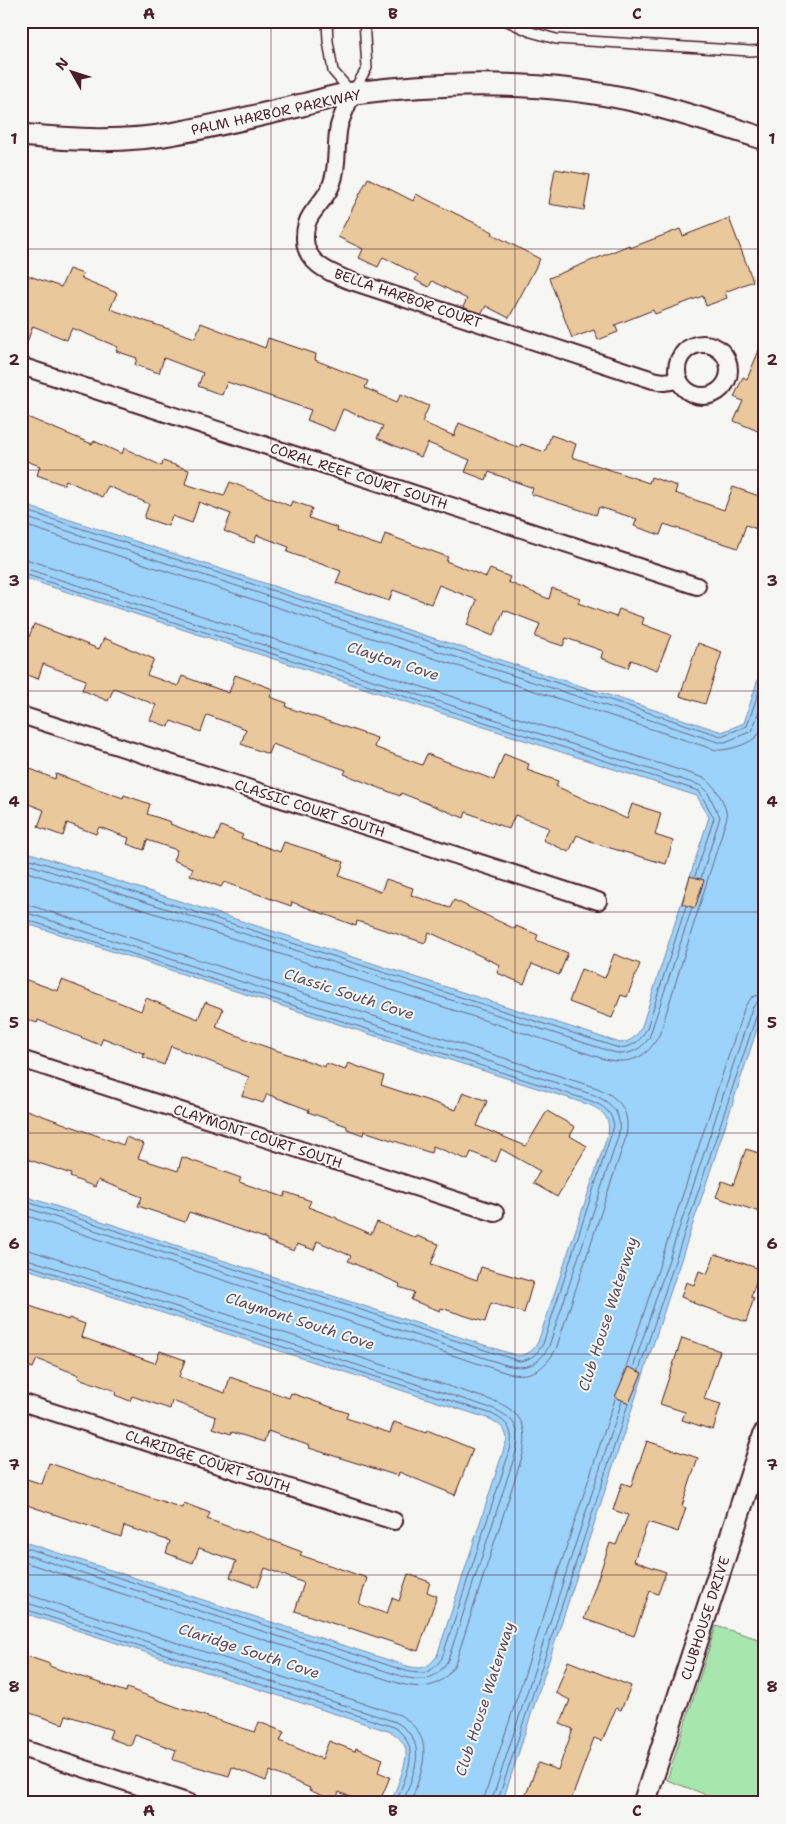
<svg xmlns="http://www.w3.org/2000/svg" width="786" height="1824" font-family="'Shantell Sans',sans-serif">
<rect width="100%" height="100%" fill="#f6f6f2"/>
<filter id="ink" filterUnits="userSpaceOnUse"><feTurbulence type="fractalNoise" baseFrequency=".02" numOctaves="2"/><feDisplacementMap in="SourceGraphic" scale="10" xChannelSelector="R" yChannelSelector="G"/><feConvolveMatrix kernelMatrix="1 2 1 2 8 2 1 2 1" color-interpolation-filters="sRGB"/></filter>
<g filter="url(#ink)">
<path fill="#a7e6ad" stroke="#78826c" d="M716,1626l49,15v162h-37l-61,-23z"/>
<path fill="#9cd3fb" stroke="#7b8ba8" d="M21,504l701,228 22,-9 21,-66v348l-263,798h-111c4,-13 17,-40 15,-53 -2,-8 -8,-14 -15,-18l-370,-120v-71l386,125c15,4 21,2 30,-10l70,-217c-2,-12 -7,-14 -17,-20l-469,-152v-72l497,161c10,-1 16,-6 20,-14l70,-208c3,-16 -5,-23 -18,-29l-569,-183v-72l599,193c11,-1 17,-7 22,-17l67,-209 -12,-21 -676,-219z"/>
<g fill="none" stroke-linecap="round" stroke-linejoin="round">
<g stroke="#6b677e" stroke-width="1">
<path d="M21,509l700,227 26,-10 18,-53"/>
<path d="M21,516l697,226h7l27,-11 13,-37"/>
<path d="M21,524l695,226c12,1 35,-6 43,-16 3,-4 4,-10 6,-15"/>
<path d="M21,559l8,1 675,218c11,6 22,26 23,39l-67,216c-12,25 -29,32 -56,26l-583,-189"/>
<path d="M21,567l681,219 5,5 13,26 -19,61"/>
<path d="M21,573l678,218 15,27 -19,58"/>
<path d="M21,856l598,192c14,-1 22,-7 28,-20l39,-122"/>
<path d="M21,862l598,192c13,0 22,-5 30,-16l43,-130"/>
<path d="M21,904l8,1 568,183c24,10 35,25 28,52l-69,209c-12,22 -28,30 -52,23l-483,-158"/>
<path d="M21,911l573,184c20,9 29,20 24,42l-69,209c-10,19 -23,24 -43,19l-485,-159"/>
<path d="M21,918l570,183c13,5 21,11 23,25l-71,218c-6,10 -12,16 -24,17l-498,-161"/>
<path d="M21,1249l8,1 468,152c24,11 32,25 26,52l-68,210c-13,23 -29,26 -54,20l-380,-123"/>
<path d="M21,1257l473,152c21,10 27,19 22,43l-68,208c-10,19 -25,22 -44,17l-383,-124"/>
<path d="M21,1263l471,151c17,9 22,16 18,36l-68,208c-11,16 -18,17 -36,13l-385,-125"/>
<path d="M633,1368l119,-360 5,-6 8,-2"/>
<path d="M639,1370l119,-359 2,-4h5"/>
<path d="M623,1376l122,-370 7,-9 13,-4"/>
<path d="M21,1594l8,1 371,120c38,24 22,53 11,88"/>
<path d="M21,1601l375,121c35,22 17,50 7,81"/>
<path d="M21,1608l373,119c30,21 11,48 2,76"/>
<path d="M484,1803l1,-8 130,-396"/>
<path d="M491,1803l131,-402"/>
<path d="M497,1803l131,-399"/>
</g>
</g>
<g fill="#e9c99b" stroke="#4a1f2b">
<path d="M555,169l35,6 -6,35 -35,-6z"/>
<path d="M368,178l45,23 3,-7 77,38 -1,2 48,25 -31,59 -23,-12 -4,7 -15,-4 -4,-2 4,-8 -35,-18 -3,6 -14,-7 3,-5 -35,-18 -5,10 -19,-9 4,-9 -25,-12z"/>
<path d="M729,218l24,63 -28,11 2,6 -21,8 -3,-10 -48,18 -2,-4 -38,15 3,7 -20,8 -4,-10 -22,8 -23,-60 80,-33 1,3 50,-19 3,7z"/>
<path d="M69,269l14,5 -2,4 36,15 -7,16 85,29 6,-15 64,25 3,-10 48,16 -1,6 53,21 -3,7 32,14 4,-8 28,12 -7,16 32,14 5,-13 60,25 2,-4 24,8 6,-17 25,9 -4,13 77,26 2,-6 26,9 -2,7 49,17 9,-23 32,11v34l-19,-7 -8,23 -74,-24 -4,11 -26,-9 3,-7 -38,-12 -3,8 -65,-21 2,-6 -44,-16 -3,8 -21,-8 5,-12 -42,-17 -7,14 -44,-19 6,-12 -40,-17 -9,22 -27,-11 4,-10 -84,-28 -5,13 -24,-9 5,-13 -39,-15 -5,15 -24,-8 2,-7 -21,-7 2,-4 -46,-19 -5,12 -34,-14 -10,27 -2,-1v-79l40,14z"/>
<path d="M765,336v98l-31,-13 9,-20 -9,-4 9,-20 4,2z"/>
<path d="M27,417l65,27 2,-3 28,13 2,-6 38,18 1,-5 26,9 -4,14 39,12 6,-14 60,24 2,-5 20,7 -3,10 29,10 -1,3 44,15 4,-12 63,23 -2,4 40,16 4,-8 20,8 -2,5 41,17 3,-11 28,10 -2,5 38,14 3,-8 25,9 -2,6 29,11 -14,35 -26,-10 -3,8 -27,-10 2,-7 -37,-13 -3,8 -28,-9 5,-13 -36,-14 -11,26 -26,-11 10,-25 -38,-15 -8,19 -38,-14 -4,11 -53,-18 5,-12 -54,-19 2,-5 -32,-12 -3,8 -30,-12 7,-17 -32,-12 -7,21 -20,-7 -4,10 -24,-8 5,-14 -41,-18 -6,11 -36,-17 -2,5 -27,-10 3,-9 -19,-7v-28z"/>
<path d="M34,624l65,25 5,-11 50,21 -7,16 31,11 4,-10 47,17 6,-18 38,14 -3,8 17,6 -1,4 91,31 -3,9 48,18 5,-11 67,26 10,-26 25,10 -2,6 31,11 -2,5 71,33 5,-15 29,9 -6,22 18,6 -7,23 -66,-19 -23,-10 -8,17 -26,-12 6,-12 -34,-13 -6,14 -43,-17 -2,6 -63,-25 -1,3 -56,-22 2,-4 -74,-26 -4,10 -27,-10 5,-15 -39,-14 -6,17 -30,-11 -2,6 -19,-7 6,-15 -42,-17 -6,13 -26,-11 4,-10 -43,-16 -5,15 -17,-6v-16z"/>
<path d="M698,643l24,9 -17,52 -25,-8z"/>
<path d="M21,765l34,14 1,-5 67,24 1,-3 26,9 -3,10 24,8 -1,2 45,17 6,-15 22,9 -2,3 39,14 4,-10 38,12 22,8 -5,14 42,16 5,-13 27,9 -2,7 39,13 4,-8 61,29 1,-3 22,9 -2,5 32,13 -9,22 -27,-11 -8,20 -27,-11 3,-8 -71,-33 -4,11 -68,-22 -1,5 -64,-24 -1,4 -67,-24 -3,5 -31,-12 3,-7 -20,-8 4,-10 -30,-10 -3,10 -17,-6 2,-6 -30,-11 -3,7 -29,-11 -4,13 -25,-9 6,-17 -23,-9z"/>
<path d="M690,876l14,4 -9,28 -13,-4z"/>
<path d="M614,954l26,10 -13,33 -6,-2 -9,23 -43,-16 12,-33 24,9z"/>
<path d="M21,978l37,13 4,-11 79,31 5,-13 52,21 7,-17 18,7 -7,18 45,18 64,22 1,-4 19,7 3,-7 36,13 -3,9 75,25 7,-18 24,9 -10,25 49,20 21,-35 28,16 -5,9 17,10 -30,51 -24,-14 7,-12 -39,-22 -5,13 -25,-10 -3,8 -35,-14 -2,7 -67,-22 -1,4 -16,-6v-3l-39,-14 1,-2 -42,-16 -4,9 -21,-7 7,-19 -78,-31 -7,19 -21,-8 2,-3 -42,-16 -3,7 -62,-25 -1,3 -16,-6z"/>
<path d="M21,1108l102,37 3,-8 18,7 -6,14 40,13 4,-14 59,21 -2,4 45,15 2,-5 25,9 -3,6 29,11v1l34,15 6,-12 39,16 1,-2 22,8 -8,20 46,16 4,-13 52,15 -9,31 -33,-10 -6,19 -44,-14 -1,3 -29,-11 3,-8 -15,-5 1,-3 -52,-23 3,-5 -34,-15 -3,9 -17,-6 -3,7 -27,-10v-2l-78,-27 -4,10 -47,-16 4,-9 -44,-17 -3,7 -25,-10 1,-3 -50,-17z"/>
<path d="M746,1149l19,6v59l-49,-17 6,-16 11,4z"/>
<path d="M715,1254l45,15 -9,28 3,1 -8,24 -53,-19 1,-1 -13,-5 5,-15 8,3 5,-14 8,3z"/>
<path d="M30,1306l38,14 1,-2 16,6 -4,13 74,26 5,-12 25,9 -6,17 46,16 5,-16 59,21 2,-5 57,20 -2,5 44,15 4,-11 32,11 1,-3 46,19 -18,46 -56,-23 -1,4 -89,-28 1,-2 -42,-15 -4,11 -32,-10 -1,2 -18,-6 3,-11 -44,-16 -2,8 -38,-13 -2,5 -15,-6 1,-4 -38,-13 1,-3 -42,-16 -4,9 -12,-4v-35z"/>
<path d="M682,1338l38,13 -16,48 17,5 -8,26 -31,-10 3,-8 -25,-8z"/>
<path d="M628,1367l14,6 -13,30 -14,-6z"/>
<path d="M647,1441l51,17 -16,48 4,2 -8,24 -30,-10 -11,30 -3,9 32,11 -8,22 -8,-3 -16,45 -50,-17 26,-76 6,2 12,-30 -15,-5 9,-27 9,3z"/>
<path d="M49,1463l133,45 2,-5 26,10 -3,6 39,14 1,-2 55,21 -2,3 67,23 -8,26 28,10 5,-16 7,3 9,-27 22,8 -3,10 10,4 -19,55 -68,-23v1l-55,-18 9,-28 -39,-15 -7,19 -28,-10 6,-16 -37,-13 -6,15 -27,-10 4,-12 -46,-15 -3,11 -100,-34v-26l21,7z"/>
<path d="M21,1654l29,10 -1,2 77,26 1,-4 50,19 78,25 4,-10 25,10 -4,9 42,18 7,-18 26,10 1,-3 27,11 -5,13 12,5 -11,26h-15l-25,-11 -4,9 -26,-11 1,-2 -40,-17 -4,10 -34,-14 -3,9 -56,-16 3,-10 -41,-15 -4,11 -22,-8 3,-8 -46,-15 -3,9 -42,-14z"/>
<path d="M568,1661l63,25 -10,24 -5,-2 -14,33 -8,-3 -24,65h-47l15,-40 20,7 15,-41 -13,-5 10,-24 -14,-7z"/>
</g>
<g fill="none" stroke-linecap="round" stroke-linejoin="round">
<defs>
<g id="service">
<path d="M327,21l1,20 5,30 19,22 15,-25 -3,-47"/>
<path d="M507,21l24,11 25,7 194,12 15,-1"/>
</g>
<g id="minor">
<path d="M352,93c-4,11 -10,22 -13,33 -4,18 0,38 -7,57 -4,13 -14,21 -21,32 -4,6 -6,14 -6,22 -1,25 23,35 43,43l305,100 11,2 14,-2"/>
<circle cx="703" cy="370" r="26"/>
<path d="M21,366l676,220"/>
<path d="M21,715l577,186"/>
<path d="M21,1059l474,154"/>
<path d="M21,1402l373,119"/>
<path d="M21,1748l169,55"/>
</g>
<g id="tertiary">
<path d="M21,135c51,5 105,8 155,-2 43,-8 85,-18 126,-28 17,-4 35,-10 52,-12 96,-12 192,-13 287,9 42,10 83,24 124,37"/>
<path d="M644,1803l121,-370"/>
</g>
</defs>
<use href="#service" stroke="#4a1f2b" stroke-width="12"/>
<use href="#minor" stroke="#4a1f2b" stroke-width="20"/>
<use href="#tertiary" stroke="#4a1f2b" stroke-width="25"/>
<use href="#service" stroke="#f6f6f2" stroke-width="9"/>
<use href="#minor" stroke="#f6f6f2" stroke-width="16"/>
<use href="#tertiary" stroke="#f6f6f2" stroke-width="21"/>
</g>
</g>
<path fill="none" stroke="#4a1f2b" stroke-width="1" stroke-opacity="0.55" d="M271,21v1782M515,21v1782M21,249h744M21,470h744M21,691h744M21,912h744M21,1133h744M21,1354h744M21,1575h744"/>
<g text-anchor="middle" dominant-baseline="central" stroke-width="4" stroke-linejoin="round" paint-order="stroke">
<g font-size="14" fill="#4a1f2b" stroke="#f6f6f2">
<text transform="translate(276 112) rotate(-12)">PALM HARBOR PARKWAY</text>
<text transform="translate(408 298) rotate(19)">BELLA HARBOR COURT</text>
<text transform="translate(359 476) rotate(18)">CORAL REEF COURT SOUTH</text>
<text transform="translate(310 808) rotate(18)">CLASSIC COURT SOUTH</text>
<text transform="translate(258 1136) rotate(18)">CLAYMONT COURT SOUTH</text>
<text transform="translate(208 1461) rotate(18)">CLARIDGE COURT SOUTH</text>
<text transform="translate(705 1618) rotate(-72)">CLUBHOUSE DRIVE</text>
</g>
<g font-size="15" font-style="italic" fill="#5e4c5f" stroke="#f6f6f2">
<text transform="translate(393 661) rotate(18)">Clayton Cove</text>
<text transform="translate(349 994) rotate(18)">Classic South Cove</text>
<text transform="translate(608 1314) rotate(-72)">Club House Waterway</text>
<text transform="translate(300 1321) rotate(18)">Claymont South Cove</text>
<text transform="translate(249 1651) rotate(18)">Claridge South Cove</text>
<text transform="translate(485 1699) rotate(-72)">Club House Waterway</text>
</g>
</g>
<rect width="786" height="1824" fill="none" stroke="#f6f6f2" stroke-width="55"/>
<g transform="translate(72 72) rotate(309)" stroke="#f6f6f2" stroke-width="4" paint-order="stroke">
<path d="M0-4L9 19L0 12L-9 19Z" fill="#4a1f2b"/>
<text y="-8" font-size="14" font-weight="bold" text-anchor="middle" fill="#4a1f2b">N</text>
</g>
<rect x="28" y="28" width="730" height="1768" fill="none" stroke="#4a1f2b" stroke-width="2"/>
<g font-size="16" text-anchor="middle" font-weight="bold" fill="#4a1f2b">
<text x="149" y="19">A</text>
<text x="393" y="19">B</text>
<text x="637" y="19">C</text>
<text x="14" y="144">1</text>
<text x="772" y="144">1</text>
<text x="14" y="365">2</text>
<text x="772" y="365">2</text>
<text x="14" y="586">3</text>
<text x="772" y="586">3</text>
<text x="14" y="807">4</text>
<text x="772" y="807">4</text>
<text x="14" y="1028">5</text>
<text x="772" y="1028">5</text>
<text x="14" y="1249">6</text>
<text x="772" y="1249">6</text>
<text x="14" y="1470">7</text>
<text x="772" y="1470">7</text>
<text x="14" y="1692">8</text>
<text x="772" y="1692">8</text>
<text x="149" y="1816">A</text>
<text x="393" y="1816">B</text>
<text x="637" y="1816">C</text>
</g>
</svg>
